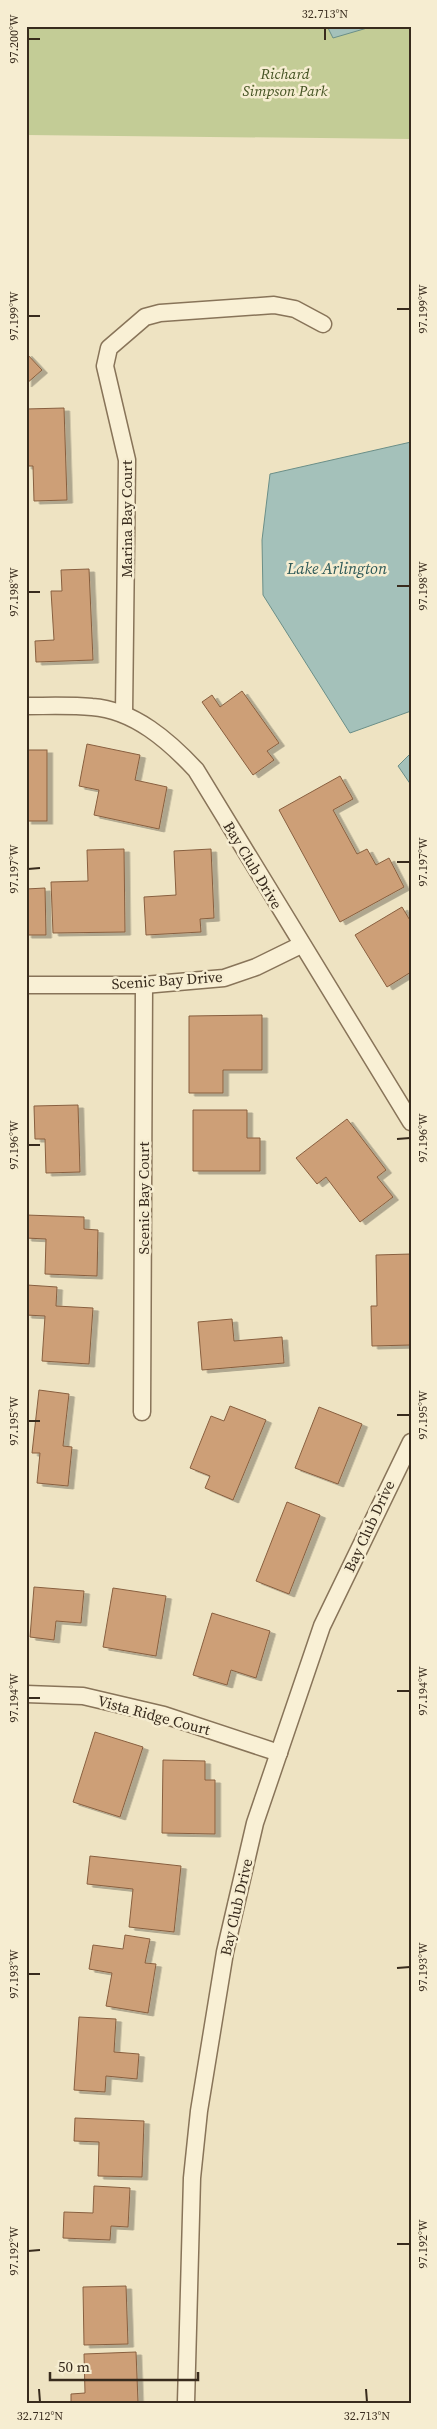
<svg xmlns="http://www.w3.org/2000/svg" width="437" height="2429" font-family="'Source Serif 4',serif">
<defs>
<filter id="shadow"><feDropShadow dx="5.5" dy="3" stdDeviation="0" flood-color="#0004"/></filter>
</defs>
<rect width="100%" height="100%" fill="#eee3c2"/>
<path fill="#c3cc96" d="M26,26h385v113l-385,-4z"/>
<g fill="#a4c1ba" stroke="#6b8f88">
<path d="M327,26h47l-41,12z"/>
<path d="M411,442v269l-61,22 -87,-138 -1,-55 8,-66z"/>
<path d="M411,753v32l-13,-19z"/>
</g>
<g fill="#cd9f77" stroke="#885f3f" filter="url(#shadow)">
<path d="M26,353l16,17 -16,14z"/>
<path d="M64,408l3,92 -33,1 -1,-35h-7v-57z"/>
<path d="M89,569l4,91 -57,2 -1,-21 19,-1 -3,-49h11l-1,-21z"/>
<path d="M242,691l37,52 -12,8 7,9 -21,15 -51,-73 10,-7 8,12z"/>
<path d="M87,744l53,11 -5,25 32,7 -8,42 -65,-14 5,-25 -20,-4z"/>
<rect x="26" y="750" width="21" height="71"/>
<path d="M340,776l13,23 -20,11 24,44 10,-5 9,16 13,-7 15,29 -64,35 -61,-112z"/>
<path d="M124,849l1,83 -72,1 -2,-51 37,-1 -1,-31z"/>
<path d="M211,849l3,69 -14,1 1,13 -55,3 -2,-38 32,-2 -2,-44z"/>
<path d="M45,888l1,47h-20v-46z"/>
<path d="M402,907l9,15v50l-24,15 -32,-52z"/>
<path d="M262,1015v55h-39v23h-34v-77z"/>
<path d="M78,1105l2,67 -34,1 -1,-34h-10l-1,-33z"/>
<path d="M193,1110h54v28h13v33h-67z"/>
<path d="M347,1119l39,51 -9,7 16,20 -33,25 -34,-45 -9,7 -21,-26z"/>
<path d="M26,1215l58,2v12l14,1 -1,46 -52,-2 1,-35 -20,-1z"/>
<path d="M411,1254v91l-39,1 -1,-40h6l-1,-51z"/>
<path d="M27,1285l30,2 -1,19 37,2 -4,56 -47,-3 3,-45 -19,-1z"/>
<path d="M232,1319l2,22 48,-4 2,26 -82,7 -4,-48z"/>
<path d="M39,1390l30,4 -6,52 9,1 -4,39 -31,-3 3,-30h-8z"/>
<path d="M230,1406l36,14 -33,80 -28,-12 5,-12 -20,-8 21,-52 13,5z"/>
<path d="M319,1407l43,17 -24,60 -43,-16z"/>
<path d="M287,1502l33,13 -31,79 -33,-13z"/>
<path d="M34,1587l50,4 -3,32 -25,-2 -2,19 -24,-3z"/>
<path d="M113,1588l53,8 -10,60 -53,-9z"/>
<path d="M212,1613l58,18 -14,47 -25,-8 -4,15 -34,-10z"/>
<path d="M95,1732l48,15 -23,70 -47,-15z"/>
<path d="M163,1760l42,1v19h10v54l-53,-1z"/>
<path d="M90,1856l91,10 -7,66 -45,-5 4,-38 -46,-5z"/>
<path d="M125,1935l25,4 -5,24 11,1 -8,49 -42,-7 6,-33 -23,-4 4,-24 30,4z"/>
<path d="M79,2017l37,2 -2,33 25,2 -2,25 -31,-3 -1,16 -31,-2z"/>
<path d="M75,2118l69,3 -2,56 -44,-1 1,-34 -25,-1z"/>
<path d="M94,2186l36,2 -2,39 -17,-1 -1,14 -47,-2 1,-26 29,1z"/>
<path d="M126,2286l2,58 -44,1 -1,-58z"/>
<path d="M136,2352l2,50 -67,1v-9l14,-1 -1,-39z"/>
</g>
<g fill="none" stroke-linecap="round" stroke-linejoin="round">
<defs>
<g id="street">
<path d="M26,706c22,0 45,-1 66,1 42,3 77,34 104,63l215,352"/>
<path d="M124,714l3,-254 -22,-94 4,-18 36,-31 15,-4 114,-8 21,4 28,15"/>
<path d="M26,985h118l80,-7 32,-11 45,-22"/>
<path d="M142,1412l2,-427"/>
<path d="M26,1694l57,2 81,19 115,38"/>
<path d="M186,2403l6,-225 7,-67 26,-159 30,-129 67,-197 89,-184"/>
</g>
</defs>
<use href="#street" stroke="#887459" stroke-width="19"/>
<use href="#street" stroke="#f9f0d5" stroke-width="16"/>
</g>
<path fill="none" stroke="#382b1d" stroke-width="2" d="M325,28v12M28,39h12M397,309h13M28,316h12M397,586h13M28,592h12M397,862h13M28,869l12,-1M397,1139l13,-1M28,1145h12M397,1415h13M28,1421h12M397,1691h13M28,1698h12M397,1968l13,-1M28,1974h12M397,2244h13M28,2251l12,-1M39,2389l1,13M366,2389l1,13"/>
<g text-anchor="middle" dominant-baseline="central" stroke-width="5" stroke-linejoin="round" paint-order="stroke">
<g font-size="15" font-style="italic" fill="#465424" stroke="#f6edd1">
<text x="285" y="73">Richard<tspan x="285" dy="17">Simpson Park</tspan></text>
</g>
<g font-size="15" fill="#382b1d" stroke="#f6edd1">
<text transform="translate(126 519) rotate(-90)">Marina Bay Court</text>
<text transform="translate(253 865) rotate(59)">Bay Club Drive</text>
<text transform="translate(167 980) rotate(-4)">Scenic Bay Drive</text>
<text transform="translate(143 1198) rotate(-90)">Scenic Bay Court</text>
<text transform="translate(369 1526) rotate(-65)">Bay Club Drive</text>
<text transform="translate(154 1715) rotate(15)">Vista Ridge Court</text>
<text transform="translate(236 1907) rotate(-77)">Bay Club Drive</text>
</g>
<g font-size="16" font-style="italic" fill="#2c5857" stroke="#f6edd1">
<text x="337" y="568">Lake Arlington</text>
</g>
</g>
<rect width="437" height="2429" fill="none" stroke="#f6edd1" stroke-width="55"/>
<path d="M50 2372v8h148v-8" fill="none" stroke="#382b1d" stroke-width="2.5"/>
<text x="58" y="2372" font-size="15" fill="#382b1d" stroke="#f6edd1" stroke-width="4" paint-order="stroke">50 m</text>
<rect x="28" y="28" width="382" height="2374" fill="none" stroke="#382b1d" stroke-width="2"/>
<g font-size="12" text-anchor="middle" fill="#382b1d">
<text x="325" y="18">32.713°N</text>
<text transform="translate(14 39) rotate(-90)" y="4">97.200°W</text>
<text transform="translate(423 309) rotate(-90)" y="4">97.199°W</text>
<text transform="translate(14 316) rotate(-90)" y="4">97.199°W</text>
<text transform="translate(423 586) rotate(-90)" y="4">97.198°W</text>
<text transform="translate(14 592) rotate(-90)" y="4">97.198°W</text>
<text transform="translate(423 862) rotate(-90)" y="4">97.197°W</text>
<text transform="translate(14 869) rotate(-90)" y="4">97.197°W</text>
<text transform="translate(423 1138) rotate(-90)" y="4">97.196°W</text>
<text transform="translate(14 1145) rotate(-90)" y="4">97.196°W</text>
<text transform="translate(423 1415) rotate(-90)" y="4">97.195°W</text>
<text transform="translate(14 1421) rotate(-90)" y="4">97.195°W</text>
<text transform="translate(423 1691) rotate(-90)" y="4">97.194°W</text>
<text transform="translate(14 1698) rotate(-90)" y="4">97.194°W</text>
<text transform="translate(423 1967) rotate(-90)" y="4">97.193°W</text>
<text transform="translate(14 1974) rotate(-90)" y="4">97.193°W</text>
<text transform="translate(423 2244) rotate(-90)" y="4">97.192°W</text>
<text transform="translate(14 2251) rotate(-90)" y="4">97.192°W</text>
<text x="40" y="2420">32.712°N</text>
<text x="367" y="2420">32.713°N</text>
</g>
</svg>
